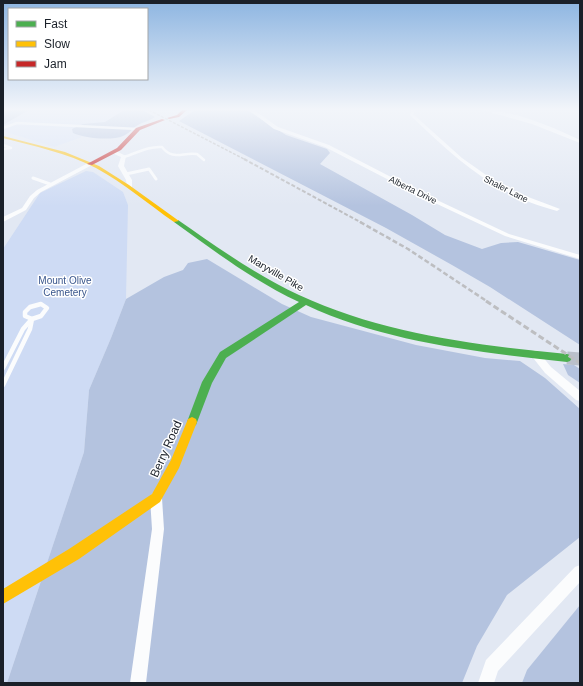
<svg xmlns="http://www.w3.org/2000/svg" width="583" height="686" font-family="Helvetica,sans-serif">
<rect width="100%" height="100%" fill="#e2e8f3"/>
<path fill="#d9e3f7" d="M29,110h95l-21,13 -20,1 -10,5v4l9,4 -28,10 -51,-16v-6z"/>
<path fill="#cedbf4" d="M86,171l7,1 30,20 5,13 -2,94 -15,39 -22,52 -5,62 -77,231h-4v-434l37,-56z"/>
<g fill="#b4c3df">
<path d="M3,110h26l-26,15z"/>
<path d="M124,110h18l13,7c-6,4 -12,5 -17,8 -6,3 -9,9 -15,11 -12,5 -39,2 -50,-3l-1,-4 11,-5 22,-2z"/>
<path d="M195,110h52l39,25 41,14 3,4 -10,11 92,51 33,20 37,14 19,-6 17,-1 62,18v85l-90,-58 -38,-22 -66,-37 -207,-107z"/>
<path d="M207,259l75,45 29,13 105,28 69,13 35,3 25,17 35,31v128l-73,58 -30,51 -15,37h-455l77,-231 5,-62 22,-52 15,-39 38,-22 19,-7 5,-7z"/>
<path d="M563,364l11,1 6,4v14l-12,-8z"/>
<path d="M580,605v78h-58l5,-13z"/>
</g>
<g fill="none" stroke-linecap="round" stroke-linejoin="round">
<path stroke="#bac0cb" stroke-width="13" stroke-dasharray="13 6" stroke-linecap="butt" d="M567,358l13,1"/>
<g stroke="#fbfcfd" stroke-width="2.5">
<path d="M3,128l14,-5 121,6"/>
<path d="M3,145l8,3 -8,1"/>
<path d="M124,157c13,-4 24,-11 38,-10 11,14 20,5 35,7l7,6"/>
</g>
<g stroke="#fbfcfd" stroke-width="3">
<path d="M126,174l23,-5 7,10"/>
<path d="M33,178l17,6"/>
</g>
<g stroke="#fbfcfd" stroke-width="4.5">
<path d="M41,304l6,4 -6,8 -9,3 -7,-3v-4l5,-5z"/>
<path d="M3,368l20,-39 8,-9"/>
<path d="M3,385l27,-56 2,-10"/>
</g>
<g fill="#fbfcfd" fill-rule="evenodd">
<path d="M249,110h5l24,17 51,18 93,48 87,41 71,21v4l-75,-23 -87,-41 -93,-48 -51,-18z"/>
<path d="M411,110h4l-2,4 49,44 34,24 19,10 45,17 -3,2c-64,-17 -101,-52 -147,-96z"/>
<path d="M482,110c32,0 70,17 98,30v3l-48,-19z"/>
<path d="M112,151h4l10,5 -2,10 8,14v9l-5,-1 -1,-8 -8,-14 3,-9 -9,-4z"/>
<path d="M90,162l3,2 -1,1 -51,27 -7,6 -8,12 -23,12v-5l19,-9 8,-12 7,-6z"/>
<path d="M535,350l3,1 13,16 29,24v10l-4,-1 -31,-27 -15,-19 2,-3z"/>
<path d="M156,492l4,2 2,4 2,31 -18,154h-16l22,-154 -2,-31 2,-4z"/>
<path d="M580,565v17l-82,89 -4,12h-16l8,-23 89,-93z"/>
</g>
<path fill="#4caf50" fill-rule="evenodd" d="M174,220h4c39,27 78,55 121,75 84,39 177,50 268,59l3,1 2,3 -2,3 -3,1c-88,-10 -180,-19 -261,-57l-80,53 -14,25 -16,42 -4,2 -4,-2 -1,-3 15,-40 18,-30 79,-50c-45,-21 -85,-51 -125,-80z"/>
<g fill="#ffc107" fill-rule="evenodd">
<path d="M3,136l62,16 34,14 30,19 50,36 -5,1c-26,-18 -50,-39 -78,-54 -29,-15 -62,-22 -93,-30z"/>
<path d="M192,417l4,2 1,3 -18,46 -19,34 -81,57 -76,45v-15l66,-40 83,-55 19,-34 17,-41z"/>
</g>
<g fill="#c62828" fill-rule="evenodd">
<path d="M182,110h5l-8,7 -10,2 -2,-1 10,-3z"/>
<path d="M162,119l3,1 -25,10 -19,20 -29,15 -5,-1 30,-16 19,-20z"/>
</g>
<path stroke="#bdbec1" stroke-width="1.5" stroke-dasharray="3 1.5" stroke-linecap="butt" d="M149,110l97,50"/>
<path stroke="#bdbec1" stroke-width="2" stroke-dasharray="4 2" stroke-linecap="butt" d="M244,159l118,64"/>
<path stroke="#bdbec1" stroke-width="2.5" stroke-dasharray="5 2.5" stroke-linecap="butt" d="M360,222l48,27 80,53"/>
<path stroke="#bdbec1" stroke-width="3" stroke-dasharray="6 3" stroke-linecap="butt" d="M486,301l94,62"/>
</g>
<linearGradient id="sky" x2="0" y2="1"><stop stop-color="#8db5e1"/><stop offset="0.53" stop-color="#f2f5fa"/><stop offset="1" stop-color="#f2f5fa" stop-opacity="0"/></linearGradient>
<rect width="583" height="206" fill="url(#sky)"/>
<g text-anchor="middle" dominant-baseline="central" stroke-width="3" stroke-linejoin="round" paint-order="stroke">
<g font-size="9" fill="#1a2029" stroke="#fff">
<text transform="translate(506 189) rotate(27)">Shaler Lane</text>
<text transform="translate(413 190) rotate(26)">Alberta Drive</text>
</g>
<g font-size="10" fill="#1a2029" stroke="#fff">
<text transform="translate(276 273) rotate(30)">Maryville Pike</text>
</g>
<g font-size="10" fill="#39568c" stroke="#fff">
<text x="65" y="280">Mount Olive<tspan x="65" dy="12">Cemetery</tspan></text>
</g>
<g font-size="12" fill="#1a2029" stroke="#fff">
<text transform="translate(166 449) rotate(-66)">Berry Road</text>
</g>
</g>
<rect width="583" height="686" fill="none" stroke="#1a2029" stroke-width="8"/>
<rect x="8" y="8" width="140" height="72" fill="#ffffff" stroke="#a3a6a9"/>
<rect x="16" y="21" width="20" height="6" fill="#4caf50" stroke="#a3a6a9"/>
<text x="44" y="28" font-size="12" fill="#1a2029">Fast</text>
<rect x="16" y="41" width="20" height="6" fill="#ffc107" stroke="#a3a6a9"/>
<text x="44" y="48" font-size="12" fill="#1a2029">Slow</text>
<rect x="16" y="61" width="20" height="6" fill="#c62828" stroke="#a3a6a9"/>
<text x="44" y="68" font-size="12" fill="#1a2029">Jam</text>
</svg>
